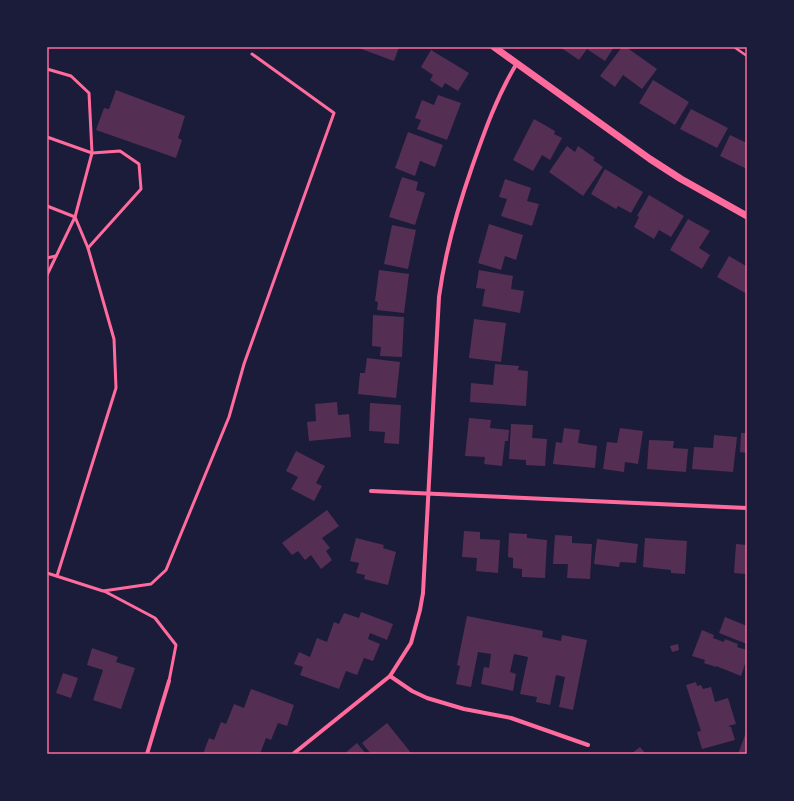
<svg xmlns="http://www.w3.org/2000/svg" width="794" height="801" font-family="Quicksand,sans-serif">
<rect width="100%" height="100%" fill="#1b1b3a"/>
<g fill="#542f53">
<path d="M356,47h43l-5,14z"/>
<path d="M560,47h54l-9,14 -18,-12 -8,11z"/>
<path d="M622,47h4l31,22 -15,20 -19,-14 -8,12 -15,-11z"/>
<path d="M431,50l38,23 -11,18 -13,-8 -3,5 -12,-8 3,-5 -12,-8z"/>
<path d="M653,80l36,22 -14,23 -36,-22z"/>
<path d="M116,90l69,26 -7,22 4,2 -6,18 -80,-28 8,-22 5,1z"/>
<path d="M438,95l23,8 -14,37 -30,-11 4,-9 -6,-2 7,-18 12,5z"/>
<path d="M691,109l37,19 -11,20 -37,-19z"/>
<path d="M534,119l21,12 -1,3 8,4 -12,22 -8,-5 -9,16 -20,-11z"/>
<path d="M408,132l35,13 -8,22 -15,-6 -5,15 -20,-8z"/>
<path d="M730,135l17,8v26l-27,-13z"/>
<path d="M567,146l8,6 3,-6 17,12 -2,2 10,7 -20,29 -34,-24z"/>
<path d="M605,169l38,23 -12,21 -13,-7 -2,3 -25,-15z"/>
<path d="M402,177l16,5 -2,8 9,3 -10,32 -26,-8z"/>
<path d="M505,179l26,9 -4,13 12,3 -7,22 -31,-10 6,-17 -8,-2z"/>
<path d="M649,195l35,21 -13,21 -12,-7 -5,9 -20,-12 5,-10 -2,-1z"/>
<path d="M688,219l22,12 -11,17 11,7 -8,14 -32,-19z"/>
<path d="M489,224l34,11 -7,25 -11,-4 -4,14 -23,-7z"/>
<path d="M392,225l24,5 -8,39 -24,-5z"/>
<path d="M729,256l17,10 1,-2v30l-30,-17z"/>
<path d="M379,270l30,4 -5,39 -27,-3 1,-8 -3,-1z"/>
<path d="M479,270l34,6 -2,13 13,2 -4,22 -38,-7 3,-17 -9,-1z"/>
<path d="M373,315l31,2 -2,40 -22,-1 1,-9 -9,-1z"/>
<path d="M474,319l32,4 -5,39 -32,-4z"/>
<path d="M367,358l33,4 -4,36 -38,-4 2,-21h5z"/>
<path d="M495,364l24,2 -1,4 10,1 -2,35 -56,-4 1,-19 22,2z"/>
<path d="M337,402l1,13 11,-1 2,23 -42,4 -2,-19 9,-1 -1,-17z"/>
<path d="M370,403l31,2 -2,39 -15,-1 1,-11 -16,-1z"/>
<path d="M469,418l22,2 -1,8 19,2 -1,11h-3l-3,25 -18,-2 1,-7 -20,-1z"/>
<path d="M511,424l22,1 -1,13 15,1 -2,27 -19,-1v-5l-17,-1z"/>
<path d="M564,428l16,2 -2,13 19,3 -2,22 -42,-4 3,-22 6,1z"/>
<path d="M620,428l23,3 -5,33 -13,-2 -1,10 -21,-3 4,-27 10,1z"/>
<path d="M741,433h6v20l-7,-1z"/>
<path d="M714,435l23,2 -4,35 -41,-3 2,-22 19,1z"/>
<path d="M649,440l25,1 -1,7 15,1 -2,23 -39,-3z"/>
<path d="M296,451l29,15 -9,17 6,3 -8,15 -23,-12 7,-12 -12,-6z"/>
<path d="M327,510l12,16 -17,12 8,10 -4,3 6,9 -11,9 -10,-14 -6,5 -7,-9 -6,4 -10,-12z"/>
<path d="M464,531l16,1v7l20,1 -2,33 -22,-2 1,-13 -15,-1z"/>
<path d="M509,533l18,1v4l20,2 -2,38 -23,-1v-8l-9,-1v-10l-5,-1z"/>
<path d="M555,535l17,1v7l20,1 -2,35 -23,-1 1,-14h-15z"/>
<path d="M356,538l28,7 -1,3 13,4 -8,33 -24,-6 1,-4 -9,-2 3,-10 -9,-2z"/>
<path d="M645,538l42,3 -2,33 -14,-1v-3l-28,-3z"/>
<path d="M597,539l41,5 -2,19 -16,-1 -1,5 -25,-3z"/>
<path d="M736,544l11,1v34h-2l1,-5 -12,-1z"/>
<path d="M361,612l32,12 -6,16 -17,-7 -2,6 12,5 -7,17 -9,-3 -7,17 -11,-4 -7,18 -39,-14 3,-8 -9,-3 5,-12 11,5 7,-19 10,4 7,-20 5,2 5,-11 15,5z"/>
<path d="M467,616l76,15 -1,6 19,4 1,-6 25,5 -14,70 -14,-3 6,-30 -9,-2 -6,30 -14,-3 1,-5 -17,-3 8,-37 -14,-3 -4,18 6,2 -3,17 -32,-7 3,-17 5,1 2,-14 -13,-2 -7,35 -15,-3 4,-18 -3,-1z"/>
<path d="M725,617l22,9v18l-28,-11z"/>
<path d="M702,630l12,5 -1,3 11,4 1,-3 13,5 -1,3 10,3v8l-6,18 -25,-10v1l-12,-4 1,-3 -13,-4z"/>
<path d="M678,644l1,6 -7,2 -2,-6z"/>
<path d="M92,648l26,9 -2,5 19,6 -14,41 -28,-9 10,-30 -16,-5z"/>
<path d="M63,673l15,5 -7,20 -15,-5z"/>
<path d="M696,682l1,4 4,-1 2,4 8,-2 4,15 13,-4 8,26 -8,2 3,1 4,13 -33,9 -5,-17 4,-1 -15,-46z"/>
<path d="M251,689l43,16 -7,21 -9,-3 -7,17 -5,-2 -6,16h-57l6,-16 5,2 7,-18 5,2 8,-20 10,4z"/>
<path d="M387,723l25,31h-41l-9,-11z"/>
<path d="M747,730v24h-9z"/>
<path d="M357,743l9,11h-22z"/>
<path d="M640,747l6,7h-15z"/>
</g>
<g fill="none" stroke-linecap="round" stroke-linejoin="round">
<path stroke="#ff6b9d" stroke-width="2.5" d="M734,47l13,9"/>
<g stroke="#ff6b9d" stroke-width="3">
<path d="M47,69l24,7 18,17 3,60 -17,64 13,31 26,91 2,49 -59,188"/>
<path d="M47,137l45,16 28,-2 19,13 2,25 -53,59"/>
<path d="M47,206l28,11 -28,58"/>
<path d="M47,258l9,-2"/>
<path d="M47,573l56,18 48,-7 15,-14 63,-153 15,-53 90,-251 -82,-59"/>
<path d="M104,591l51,27 21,27 -7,36"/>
</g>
<g stroke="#ff6b9d" stroke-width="4">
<path d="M371,491l376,17"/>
<path d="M390,676l22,15 15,7 37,11 47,9 77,27"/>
<path d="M147,754l22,-73"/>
<path d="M293,754l97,-78 21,-33 9,-33 3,-17 16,-296c6,-45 18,-87 33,-130 13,-37 25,-71 45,-104"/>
</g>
<path stroke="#ff6b9d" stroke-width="7" d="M494,47l156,112 31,20 66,37"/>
</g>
<rect width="794" height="801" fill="none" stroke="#1b1b3a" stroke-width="96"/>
<rect x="48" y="48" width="698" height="705" fill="none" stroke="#ff6b9d" stroke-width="1.5"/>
</svg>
